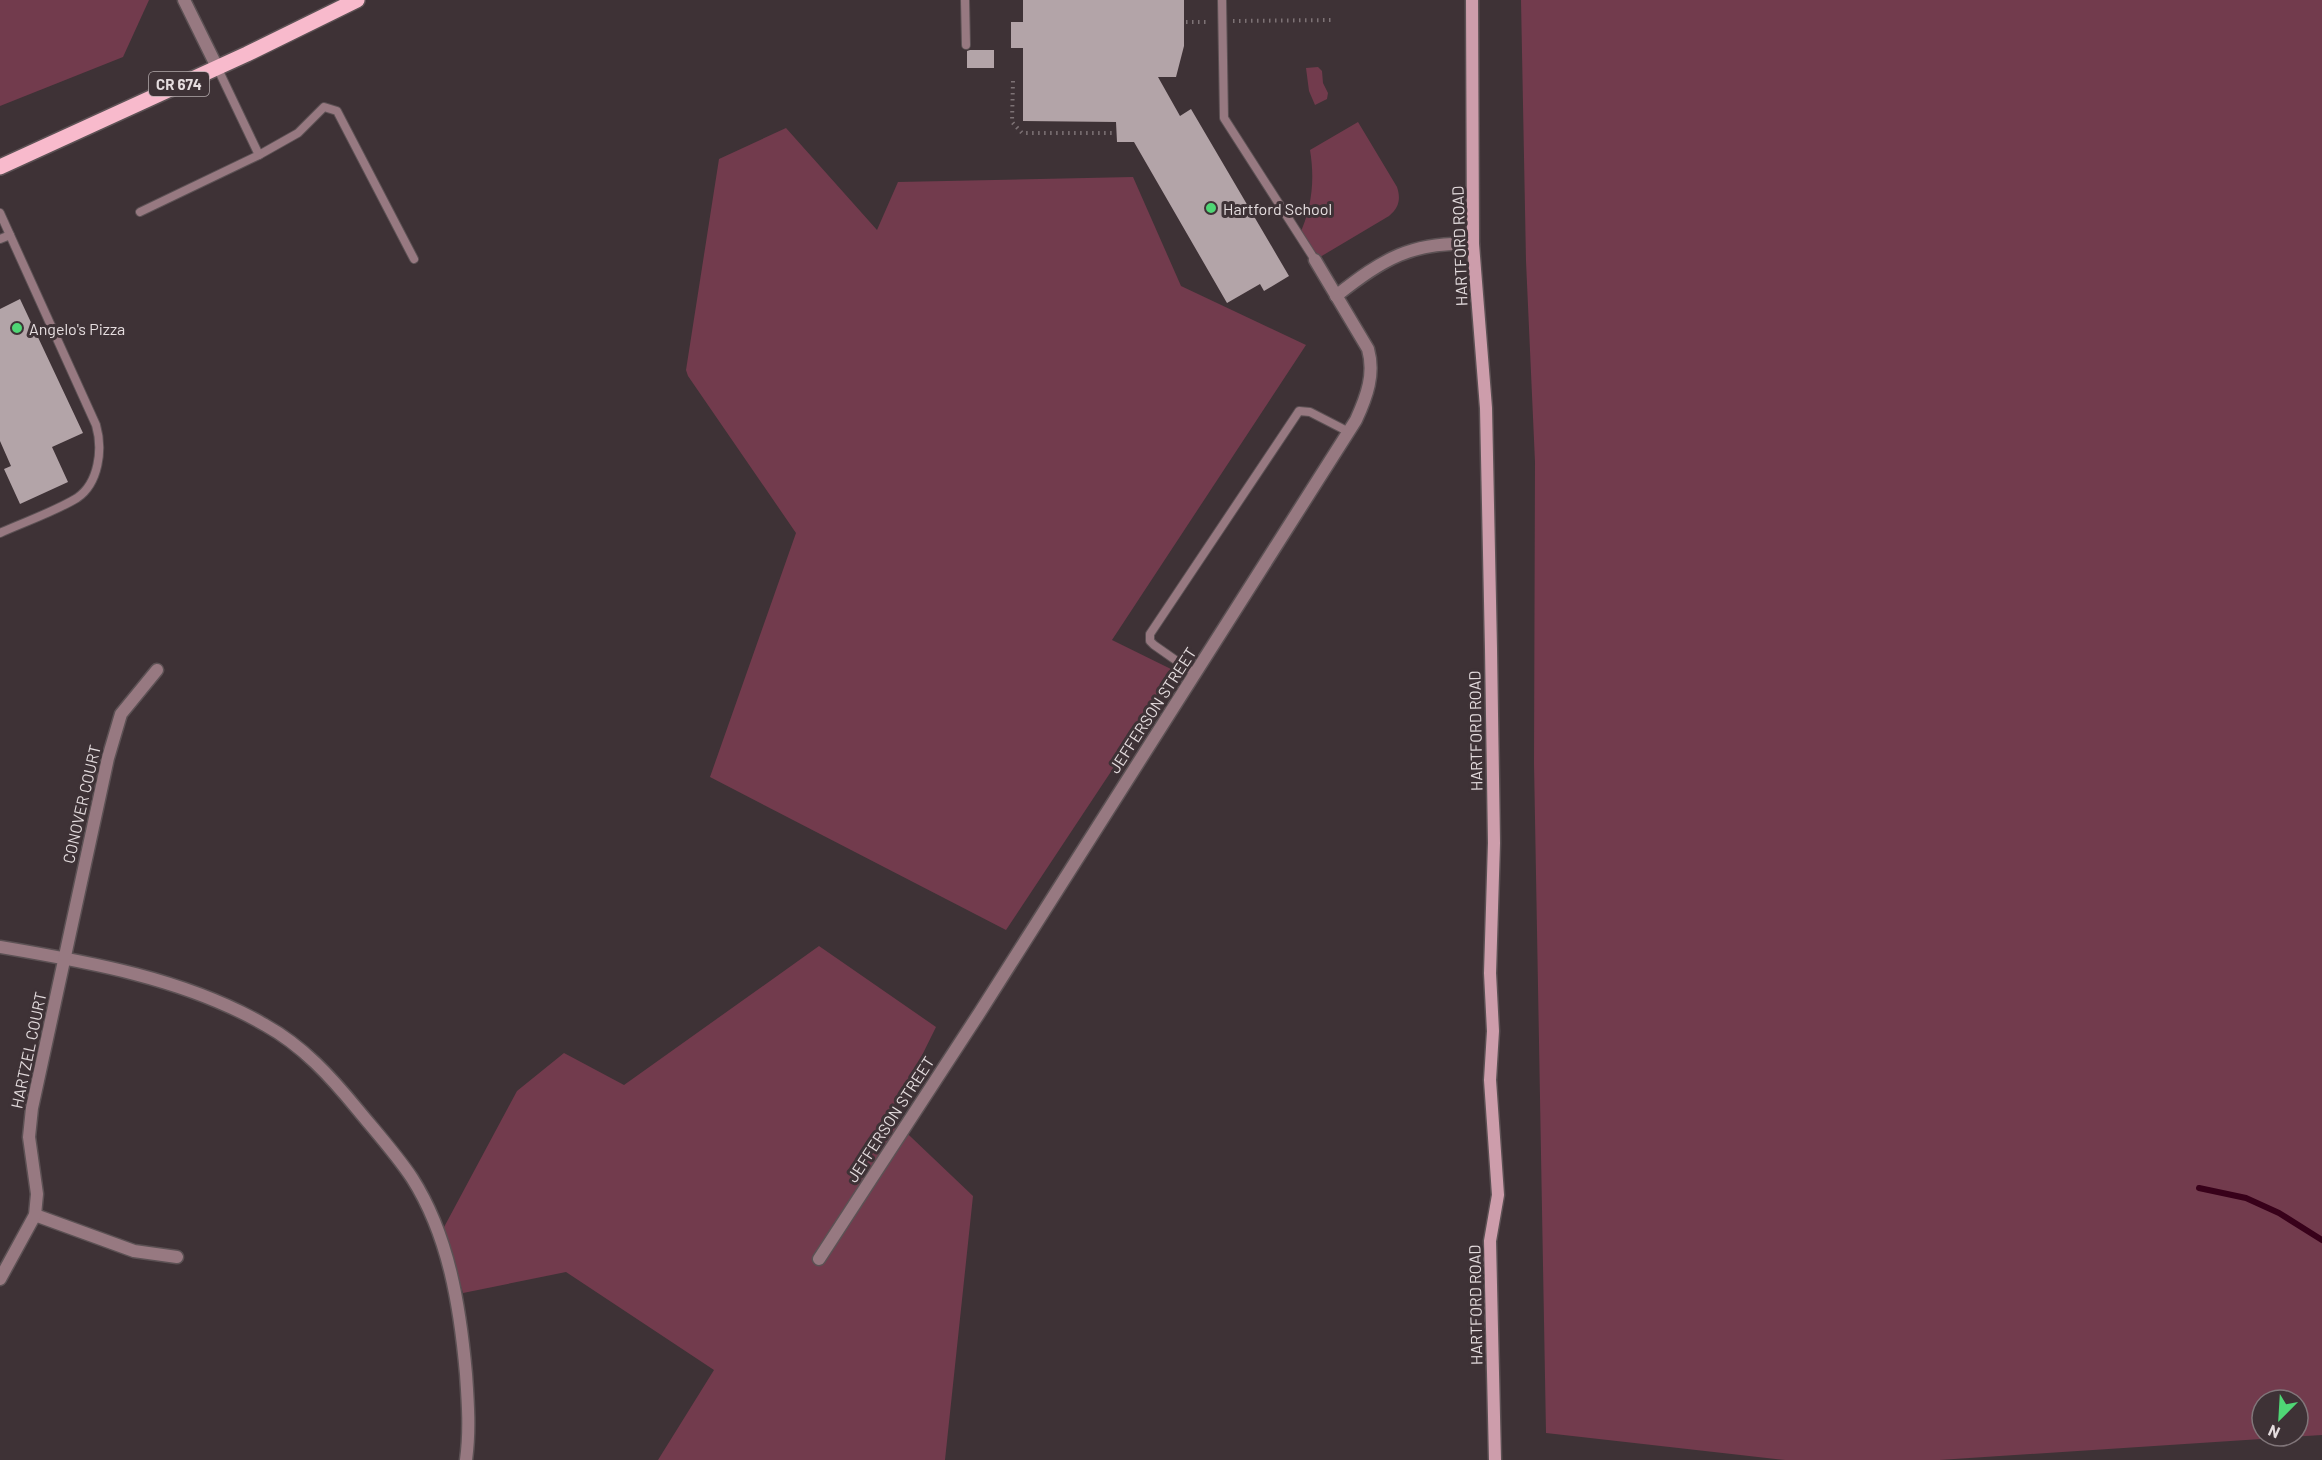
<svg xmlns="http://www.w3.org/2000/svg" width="2322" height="1460" font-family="Barlow,sans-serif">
<rect width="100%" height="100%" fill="#3e3236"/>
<g fill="#723b4d" fill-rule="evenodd">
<path d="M0,0h149l-26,57 -123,49z"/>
<path d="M1521,0h801v1435l-383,25h-154l-239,-27 -12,-670 1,-301 -9,-201zM2262,1400h36v36h-36z"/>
<path d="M1318,67l4,4 1,12 5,10 -1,6 -12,6 -6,-14 -3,-23z"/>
<path d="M1358,122l39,65c4,12 2,21 -8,29l-74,44 -16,-24c13,-28 16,-56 11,-86z"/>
<path d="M786,128l91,102 21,-48 235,-5 48,109 125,59 -194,295 65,32 -171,258 -296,-153 86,-244 -108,-157 -2,-6 33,-211z"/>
<path d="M819,946l117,81 -45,91 82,78 -28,264h-287l56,-90 -148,-98 -103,21 -20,-64 74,-138 47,-38 60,32z"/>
</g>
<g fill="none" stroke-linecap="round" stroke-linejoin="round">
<path stroke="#38011a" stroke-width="6" d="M2199,1188l47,10 33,15 43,27"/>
</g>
<g fill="#b3a4a8">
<path d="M1023,0h161v46l-8,31h-18l22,39 11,-7 98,167 -25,15 -4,-7 -33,19 -93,-161h-17l-1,-20 -93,-1v-73h-12v-26h12z"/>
<path d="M970,50h24v18h-27v-17z"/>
<path d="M20,299l63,134 -31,14 16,35 -48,22 -16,-35 7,-3 -11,-25v-132z"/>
</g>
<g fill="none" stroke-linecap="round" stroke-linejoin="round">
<defs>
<g id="lane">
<path d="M965,0l1,45"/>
<path d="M1222,0l2,118 91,142"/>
<path d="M259,155l39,-22 26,-26 13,4 77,148"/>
<path d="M140,212l119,-57 -42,-88"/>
<path d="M0,213l96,212c7,24 3,58 -19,73 -23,14 -53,24 -77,35"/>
<path d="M0,239l10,-4"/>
<path d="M1194,673l-40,-28 -4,-4v-7l149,-223 11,1 39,20"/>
</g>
<g id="street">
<path d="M184,0l33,67"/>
<path d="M1336,296c47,-37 76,-55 137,-52"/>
<path d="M0,947c89,15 186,32 265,78 38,21 66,52 93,85 18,22 38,44 54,68 37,58 48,129 54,196 2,29 4,57 0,86"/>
<path d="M35,1215l99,36 43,6"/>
<path d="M819,1259l161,-247 376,-592c11,-24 19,-46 12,-71l-53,-89"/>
<path d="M0,1279l35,-64 2,-21 -8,-57 3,-29 76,-350 13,-44 36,-44"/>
</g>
<path id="secondary" d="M1472,0l1,244 13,164 5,241 3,194 -4,130 3,58 -3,49 8,115 -8,46 5,219"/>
<path id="primary" d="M0,167l247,-113 110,-54"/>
</defs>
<use href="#lane" stroke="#5c5154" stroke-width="10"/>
<use href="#street" stroke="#5c5154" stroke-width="15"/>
<use href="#secondary" stroke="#5c5154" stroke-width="15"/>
<use href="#primary" stroke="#5c5154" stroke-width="18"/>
<g stroke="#7d7275" stroke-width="4" stroke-dasharray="1.5 4.5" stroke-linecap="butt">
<path d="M1233,21l98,-1"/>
<path d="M1186,22h24"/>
<path d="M1013,81l-1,41 10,11h91"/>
</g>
<use href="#lane" stroke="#977981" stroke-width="8"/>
<use href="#street" stroke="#977981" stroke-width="12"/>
<use href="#secondary" stroke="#cd9dab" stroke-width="12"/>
<use href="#primary" stroke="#f8bacc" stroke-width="15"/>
</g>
<g fill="#4fd675" stroke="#3e3236" stroke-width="2">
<circle cx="1211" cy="208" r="6"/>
<circle cx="17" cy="328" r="6"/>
</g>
<g text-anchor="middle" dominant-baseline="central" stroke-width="6" stroke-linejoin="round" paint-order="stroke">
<rect fill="#3e3236" stroke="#b3aaac" stroke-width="1.5" x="149" y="72" width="60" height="24" rx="4.5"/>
<g font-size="15" font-weight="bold" fill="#e5dddf">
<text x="179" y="84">CR 674</text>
</g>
<g font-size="16" fill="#e5dddf" stroke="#3e3236" text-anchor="start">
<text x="1223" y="208">Hartford School</text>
<text x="29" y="328">Angelo's Pizza</text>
</g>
<g font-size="16" fill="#e5dddf" stroke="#3e3236">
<text transform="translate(1459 246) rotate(-92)">HARTFORD ROAD</text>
<text transform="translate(1152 710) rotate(-57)">JEFFERSON STREET</text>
<text transform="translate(1475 731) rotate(-91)">HARTFORD ROAD</text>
<text transform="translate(81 804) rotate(-77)">CONOVER COURT</text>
<text transform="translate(28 1050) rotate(-78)">HARTZEL COURT</text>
<text transform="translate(890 1119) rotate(-57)">JEFFERSON STREET</text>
<text transform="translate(1475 1305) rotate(-91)">HARTFORD ROAD</text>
</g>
</g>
<g transform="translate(2280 1418) rotate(204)"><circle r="28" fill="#3e3236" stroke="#81767a" stroke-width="1.5"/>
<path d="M0-4.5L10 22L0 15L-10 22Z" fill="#4fd675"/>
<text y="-9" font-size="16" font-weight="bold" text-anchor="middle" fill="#e5dddf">N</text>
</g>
</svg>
